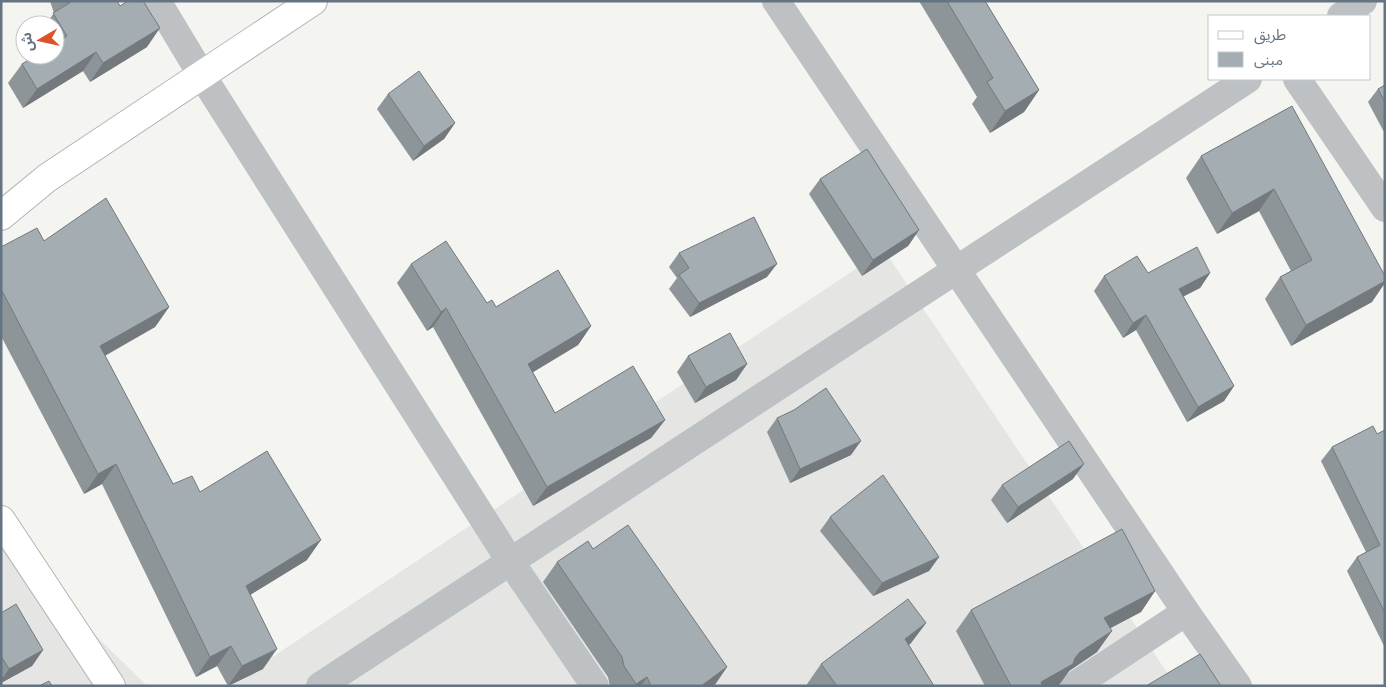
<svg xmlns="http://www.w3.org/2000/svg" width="1386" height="687" font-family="'Sofia Sans Condensed','Noto Sans Arabic',sans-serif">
<rect width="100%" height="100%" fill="#f4f4f0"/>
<g fill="#e5e6e4">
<path d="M884,250l292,436h-947z"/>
<path d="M1,542l146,144h-146z"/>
</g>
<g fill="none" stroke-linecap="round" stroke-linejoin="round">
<defs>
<path id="secondary" d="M1,520l110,166"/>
<path id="primary" d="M1,216l46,-38 266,-177"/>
</defs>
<use href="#secondary" stroke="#afb5b9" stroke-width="30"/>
<use href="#primary" stroke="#b0b5b8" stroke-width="30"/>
<g stroke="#bdc1c4" stroke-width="28">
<path d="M157,1l44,73 309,487 85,125"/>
<path d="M776,1l410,611 52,74"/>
<path d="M1341,16l22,-15"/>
<path d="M1297,79l88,129"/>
<path d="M320,686l928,-607"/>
<path d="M1074,686l112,-74"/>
</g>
<use href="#secondary" stroke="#fff" stroke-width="28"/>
<use href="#primary" stroke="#fff" stroke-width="28"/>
</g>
<g fill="#8d9599">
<path d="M50,1h67l30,46 -57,35 -7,-11 -60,37 -15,-25 14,-19 33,-9v-30h-10l9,-12z"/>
<path d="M919,1h66l54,89 -15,22 -34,21 -18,-29 5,-7z"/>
<path d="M1385,85v49l-17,-32 10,-13z"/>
<path d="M388,94l67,29 -11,16 -31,22 -36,-52z"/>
<path d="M1292,106l80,196 -81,44 -26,-47 15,-22 11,-6 -32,-60 -42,23 -31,-56 15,-22z"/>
<path d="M820,179l99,51 -11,16 -46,30 -53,-82z"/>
<path d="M44,241l125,66 -14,20 -50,29 68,128 27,8 107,68 -57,35 13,74 -35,17 -11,-20 -21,11 -94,-193 -18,10 -83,-158v-89z"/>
<path d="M679,253l88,24 -77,40 -21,-28 8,-11 -8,-11z"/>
<path d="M411,264l76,39 9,4 95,19 -13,19 -45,27 22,41 110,7 -14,18 -118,68 -100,-179 -6,4 -30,-48z"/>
<path d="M1210,273l-10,15 -17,8 51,90 -10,15 -37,21 -51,-92 -13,8 -29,-47 10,-15z"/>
<path d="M688,356l59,8 -11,16 -41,23 -18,-31z"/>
<path d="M777,418l74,37 -61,28 -23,-51z"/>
<path d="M1385,430v218l-38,-77 10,-14 9,-5 -45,-91 11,-14 45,-13z"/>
<path d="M1073,479l-66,44 -16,-23 11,-15z"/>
<path d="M830,517l109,40 -10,14 -56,25 -53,-65z"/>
<path d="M593,549l134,118 -13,19h-104l-2,-9 -65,-95 14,-20z"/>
<path d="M1155,591l-14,21 -31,16 -13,24 -28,19 -10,14 -2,1h-72l-29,-55 15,-21z"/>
<path d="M1,613l42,37 -11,16 -31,17z"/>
<path d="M926,623l-15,20 -2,2 25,41h-126l-1,-2 14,-20z"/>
</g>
<g fill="#73797d">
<path d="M160,28l-13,19 -57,35 13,-19z"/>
<path d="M96,52l-13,19 -60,37 14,-19z"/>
<path d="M1039,90l-15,22 -34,21 15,-22z"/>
<path d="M455,123l-11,16 -31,22 11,-15z"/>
<path d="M1274,189l-15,22 -42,23 15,-21z"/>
<path d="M919,230l-11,16 -46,30 11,-16z"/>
<path d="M777,264l-10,13 -77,40 9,-14z"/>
<path d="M1210,273l-10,15 -31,16 10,-15z"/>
<path d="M1385,281v2l-13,19 -81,44 15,-21z"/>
<path d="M169,307l-14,20 -69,39 14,-20z"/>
<path d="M446,308l-13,19 -6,4 14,-19z"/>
<path d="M1146,315l-10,15 -13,8 10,-15z"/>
<path d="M591,326l-13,19 -63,38 13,-19z"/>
<path d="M747,364l-11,16 -41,23 11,-16z"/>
<path d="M1234,386l-10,15 -37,21 11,-15z"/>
<path d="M665,420l-14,18 -118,68 14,-19z"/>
<path d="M861,441l-10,14 -61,28 10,-14z"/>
<path d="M116,464l-14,20 -18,10 14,-20z"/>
<path d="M1084,464l-11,15 -66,44 11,-16z"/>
<path d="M321,540l-14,20 -75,46 14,-20z"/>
<path d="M939,557l-10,14 -56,25 9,-13z"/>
<path d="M1155,591l-14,21 -51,27 14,-21z"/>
<path d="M926,623l-15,20 -20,16 14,-20z"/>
<path d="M1112,631l-15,21 -28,19 -10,14 -2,1h-19l3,-4 34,-24 5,-6z"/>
<path d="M231,646l-14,20 -21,11 14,-20z"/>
<path d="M277,649l-14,20 -35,17 14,-20z"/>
<path d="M43,650l-11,16 -31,17v-3l8,-11z"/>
<path d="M727,667l-13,19h-13z"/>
<path d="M647,677l-6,9h-6l1,-2z"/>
</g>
<g fill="#a4adb2" stroke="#73797d">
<path d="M71,1h46l3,5 8,-5h15l17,27 -57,35 -7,-11 -59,37 -15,-25 14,-9h19v-12l12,-7 -14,-23 18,-11z"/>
<path d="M947,1h38l54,89 -34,21 -18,-29 6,-4z"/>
<path d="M419,71l36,52 -31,23 -36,-52z"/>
<path d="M1385,85v17l-7,-13z"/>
<path d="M1292,106l93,170v5l-79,44 -26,-48 32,-17 -38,-71 -42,24 -31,-57z"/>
<path d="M867,149l52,81 -46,30 -53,-81z"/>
<path d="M106,198l63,109 -69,39 73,138 19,-8 8,16 67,-41 54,89 -75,46 31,63 -35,17 -11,-20 -21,11 -94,-193 -18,10 -97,-185v-42l36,-19 7,13z"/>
<path d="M754,217l23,47 -78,39 -20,-28 10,-7 -10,-15z"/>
<path d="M446,241l41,62 5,-3 4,7 62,-37 33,56 -63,38 27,49 78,-47 32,54 -118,67 -101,-179 -5,4 -30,-48z"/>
<path d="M1197,247l13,26 -31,16 55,97 -36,21 -52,-92 -13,8 -29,-47 33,-20 11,17z"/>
<path d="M730,333l17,31 -41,23 -18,-31z"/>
<path d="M826,388l35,53 -61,28 -23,-51 17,-8z"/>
<path d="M1373,426l4,8 8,-4v183l-28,-56 23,-12 -48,-98z"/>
<path d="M1069,441l15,23 -66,43 -16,-22z"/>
<path d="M883,475l56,82 -57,26 -52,-66z"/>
<path d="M628,525l99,142 -26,19h-50l-4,-9 -11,7 -12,-18 -2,-9 -65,-95 31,-21 5,8z"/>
<path d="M1122,529l33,62 -51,27 8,13 -32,21 -5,6 -2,6 -32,18 1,4h-31l-40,-76z"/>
<path d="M908,599l18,24 -21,16 29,47h-97l-16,-22z"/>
<path d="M16,604l27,46 -34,19 -8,-13v-43z"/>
<path d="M1200,654l21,32h-75z"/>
<path d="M49,681l3,5h-13z"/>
</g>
<rect width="1386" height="687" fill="none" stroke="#647481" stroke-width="5"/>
<rect x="1208" y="15" width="162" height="65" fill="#ffffff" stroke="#c1c7cd"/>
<rect x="1218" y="31" width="25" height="8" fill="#ffffff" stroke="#c1c7cd"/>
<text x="1254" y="40" font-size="15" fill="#647481">طريق</text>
<rect x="1218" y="52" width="25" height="15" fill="#a4adb2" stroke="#c1c7cd"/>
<text x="1254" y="65" font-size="15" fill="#647481">مبنى</text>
<g transform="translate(40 40) rotate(261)"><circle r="24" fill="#ffffff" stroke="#c1c7cd"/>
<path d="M0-4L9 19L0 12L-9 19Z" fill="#dc5229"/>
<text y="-8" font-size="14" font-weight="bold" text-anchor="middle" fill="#647481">ش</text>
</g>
</svg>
